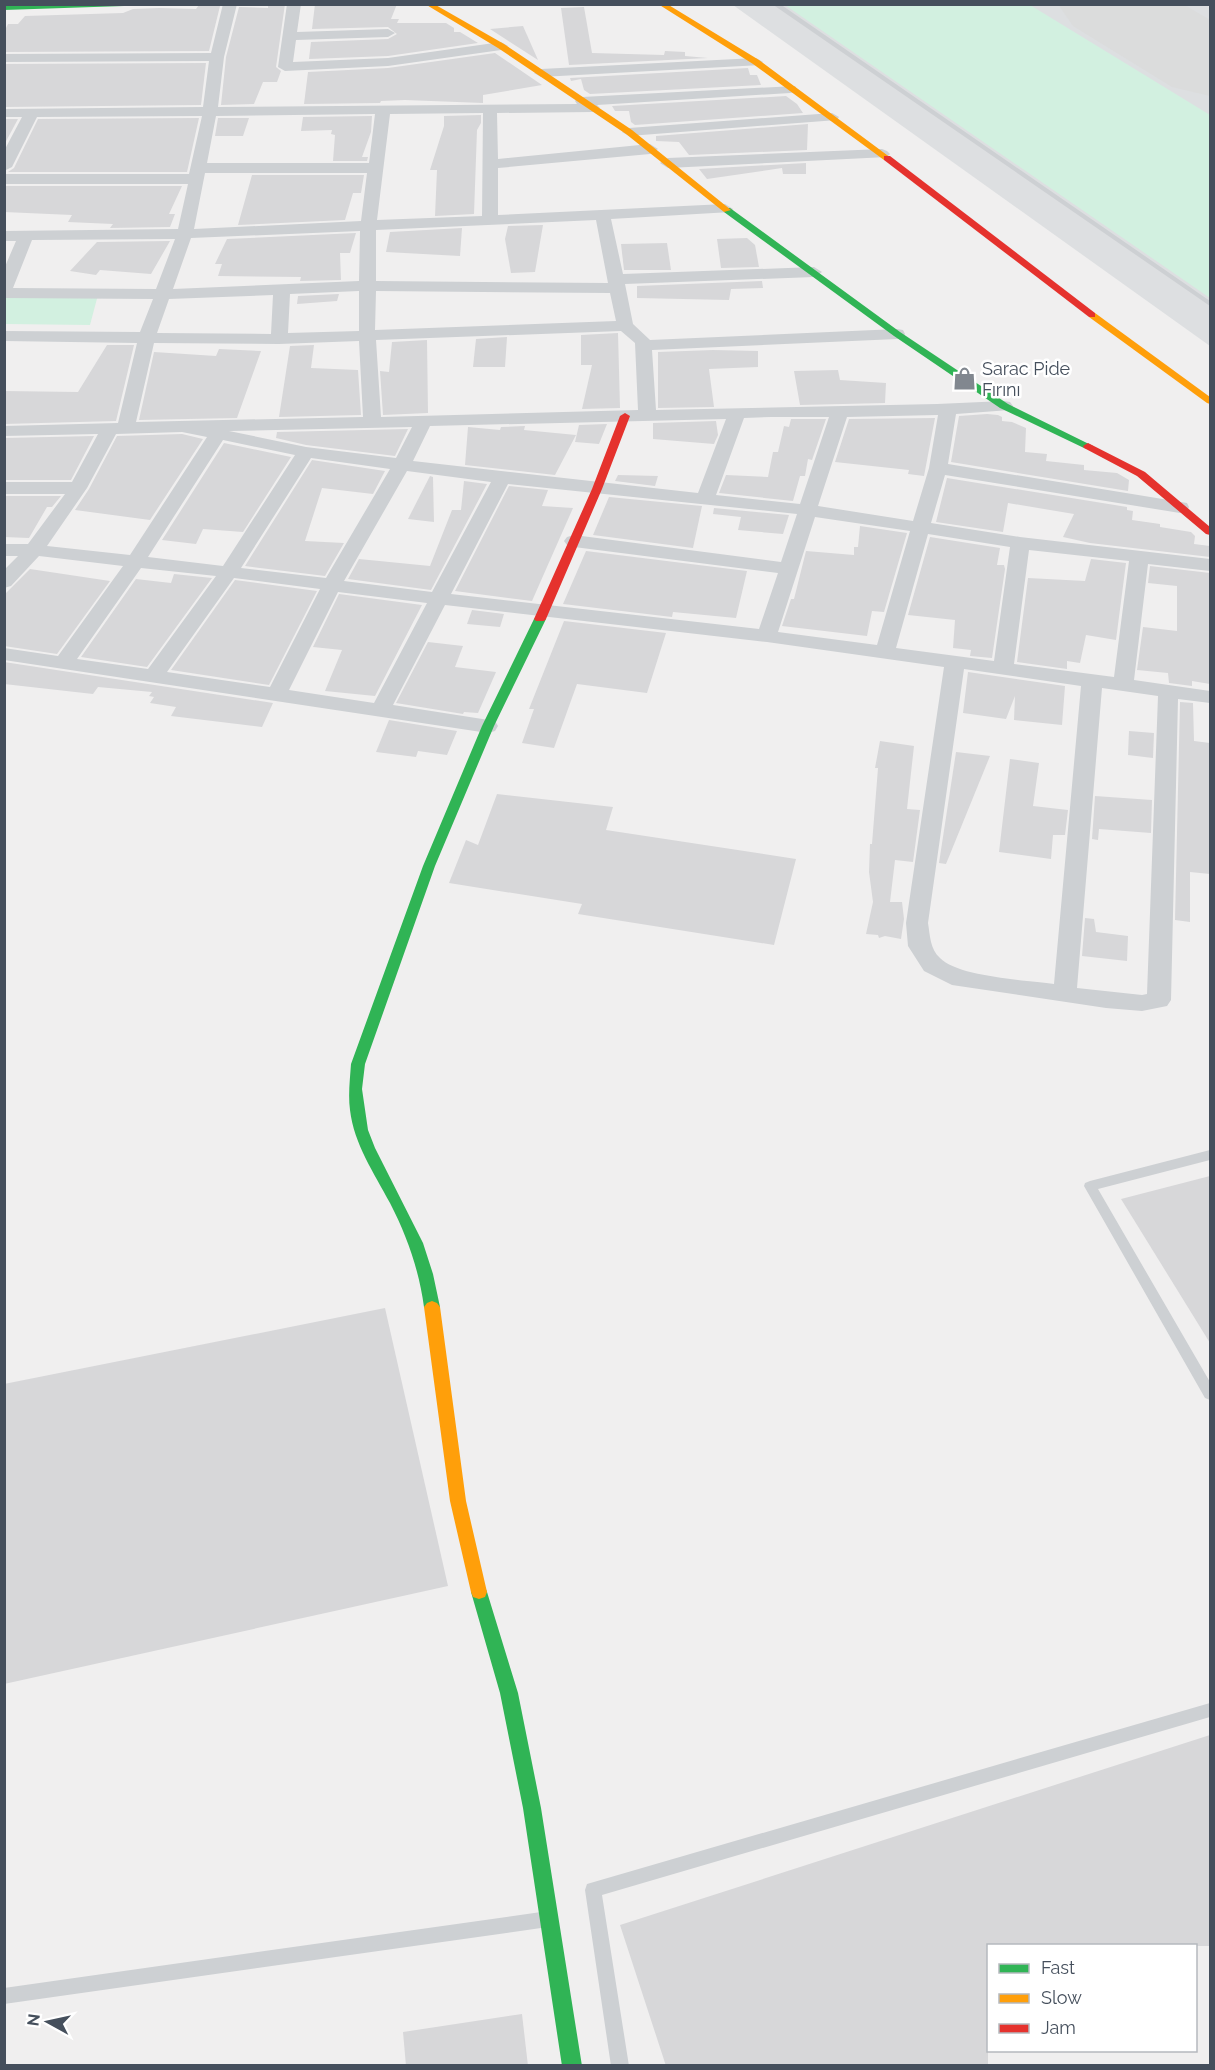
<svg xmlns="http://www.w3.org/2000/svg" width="1215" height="2070" font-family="Raleway,sans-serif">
<rect width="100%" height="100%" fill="#f0efef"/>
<path fill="#dddfe1" d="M733,5h477v341z"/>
<g fill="#d2f0e0">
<path d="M785,5h245l180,110v183z"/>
<path d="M4,291h95l-9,34 -85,-1z"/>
</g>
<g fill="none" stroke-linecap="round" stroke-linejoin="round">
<path fill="#dbdcdc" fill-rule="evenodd" d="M1058,4h125l27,16v76l-38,-9 -99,-61z"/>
</g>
<g fill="#d7d7d9">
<path d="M268,4h17l-9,63 5,4 -4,11h-14l-9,22 -33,1 5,-48 13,-50 29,1z"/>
<path d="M315,4h82l-6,15h8l-2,4h49l8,5v4h6l18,11 -90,13 -79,3 2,-17 77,-3 9,-5 -9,-7 -76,2z"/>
<path d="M199,5l21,1 -11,45 -205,1v-20l4,-8h10l7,-8 98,-3 10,-4 26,-1 37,1z"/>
<path d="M584,7l8,46 72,2 1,-4 20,1v4l23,2 -139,7 -8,-57z"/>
<path d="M523,26l15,34 -48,-31z"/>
<path d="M495,53l47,32 -59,10v8l-78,-3 -24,1 -1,2 -76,1 4,-32 80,-4z"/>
<path d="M206,63l-5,42 -197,2v-43z"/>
<path d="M748,68l2,7h7l4,10 -171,9 -6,-4 -3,-11 -10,2 -1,-3z"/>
<path d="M786,96l11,8 6,9 -168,12 -4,-3 -2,-11h-14l-3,-5z"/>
<path d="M481,115v8l-4,7 -3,84 -39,2 2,-46h-7l14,-44v-10z"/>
<path d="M372,116l-1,16 -9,25h6l-1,4h-34l2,-26 -4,-1 1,-4 -31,1 2,-14z"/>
<path d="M199,118l-12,54h-179l6,-4 24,-49z"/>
<path d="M218,118h31l-6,18h-28z"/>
<path d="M4,119h14l-14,26z"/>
<path d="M808,124l-1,26 -118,5 -10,-13 -23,-1v-5z"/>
<path d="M806,163v11h-23l-1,-6 -75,11 -8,-10z"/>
<path d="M252,175h112l-3,18h-8l-8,27 -107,5z"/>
<path d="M4,186h178l-13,28h6l-5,13 -60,1 3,-4 -45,-2 4,-7 -68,-3z"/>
<path d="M543,225l-8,47 -24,1 -6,-34 3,-13z"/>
<path d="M462,228l-2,28 -74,-4 4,-20z"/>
<path d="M356,233l-6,20h-10l1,27 -41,1 1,-4 -83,-1 4,-12h-7l12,-25z"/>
<path d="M747,238l8,7 4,22 -38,1 -4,-29z"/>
<path d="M170,241l-19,33 -51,-4 -4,5 -26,-4 27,-29z"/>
<path d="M667,243l4,27h-47l-3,-26z"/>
<path d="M762,281l1,7 -32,1 -2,11 -92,-2v-12z"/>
<path d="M339,294l-2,7 -40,3 1,-8z"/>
<path d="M618,333l2,75 -38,1 10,-44h-11v-30z"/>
<path d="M507,337l-2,30h-32l3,-28z"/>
<path d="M427,340l1,73 -45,2 -3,-44 9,1 3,-30z"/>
<path d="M107,345h27l-18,76 -112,3v-33l74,1z"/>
<path d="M314,345l-3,23 47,2 3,45 -82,2 11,-71z"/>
<path d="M219,349l42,2 -24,67 -98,2 15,-68 62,4z"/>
<path d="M713,350l45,1v16l-49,2 5,38 -56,1v-56z"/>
<path d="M838,370l2,10 46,3 -1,20 -85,2 -6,-34z"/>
<path d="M987,414l11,1 4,2v4l10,1 14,6 -1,24 22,2 -1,7 38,4v5l33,3 12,7 -1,11 -177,-29 8,-46z"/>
<path d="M935,418l-11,58 -16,-2 1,-4 -74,-8 14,-43z"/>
<path d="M791,419h35l-14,41 -4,-1 -3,17h-5l-7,25 -74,-8 7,-18 42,2 5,-25h5l6,-26 5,1z"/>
<path d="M716,421l2,14 -4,9 -61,-5v-16z"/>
<path d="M607,424l-8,20 -24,-2 4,-17z"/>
<path d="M525,426l-1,4 52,5 -21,40 -90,-10 3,-38 32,3 1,-3z"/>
<path d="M408,429l-13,27 -89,-11 -30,-7 1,-6z"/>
<path d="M182,434l21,5 -53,81 -75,-10 14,-21 28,-53z"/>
<path d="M94,436l-23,44h-67v-42z"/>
<path d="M224,443l67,14 -48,75 -40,-3 -7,15 -34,-4z"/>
<path d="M312,460l73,11 -12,23 -51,-6 -17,53 39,2 -19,33 -80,-10z"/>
<path d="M618,475l40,1 -3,10 -40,-5z"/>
<path d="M430,476l3,1 1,45 -26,-3z"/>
<path d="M947,478l180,29v3l6,1 -1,9 28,4v3l31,5 4,4 -1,8 16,2v11l-120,-14 -27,-6 11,-23 -66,-11 -5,29 -67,-10z"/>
<path d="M464,481l23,3 -56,106 -83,-11 11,-20 71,7 22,-56h9z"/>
<path d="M509,486l39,4 -6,16 31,2 -41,93 -77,-10z"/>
<path d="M4,496h57l-9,11h-5l-18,31 -25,-1z"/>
<path d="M609,497l93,9 -9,42 -100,-13z"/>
<path d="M714,508l75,7 -6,19 -45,-4 3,-13 -28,-3z"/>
<path d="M860,526l47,7 -23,79 -12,-1 -5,25 -85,-10 9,-27h3l12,-48 48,4v-8h4z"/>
<path d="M930,537l70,11 -3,17h7l1,4 -13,89 -22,-2 1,-6 -18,-2 2,-28 -47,-5z"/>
<path d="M586,551l161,20 -11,47 -63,-6 -1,5 -109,-13z"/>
<path d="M1091,559l35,4 -10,77 -30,-5 -6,28 -13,-2v8l-50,-7 11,-84 57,3z"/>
<path d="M1150,566l60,7v111l-18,-3v5l-23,-3 -1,-10 -31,-3 6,-43 34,4v-45l-29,-3z"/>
<path d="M30,569l80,12 -53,73 -53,-8v-51z"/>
<path d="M174,574l38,4 -65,89 -66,-10 55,-78 35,4z"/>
<path d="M235,580l82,11 -48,94 -98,-15z"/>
<path d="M339,594l83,11 -47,91 -50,-5 17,-41 -29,-3z"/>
<path d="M472,610l32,4 -4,13 -33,-3z"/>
<path d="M564,621l102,12 -19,60 -70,-9 -23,64 -32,-5 12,-34h-5z"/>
<path d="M428,642l35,4 -8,21 41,5 -18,41 -14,-1 -1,2 -67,-11z"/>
<path d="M4,662l269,41 -11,24 -91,-11 5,-9 -26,-4 4,-6 -5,-1 3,-4 -54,-5 -5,7 -89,-10z"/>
<path d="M968,672l97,14 -3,39 -48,-5 1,-24 -9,23 -43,-6z"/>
<path d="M1180,702l13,1 1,38 16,2v131l-20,-2v50l-15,-2z"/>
<path d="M389,720l68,11 -10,24 -29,-4 -2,6 -40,-5z"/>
<path d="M1129,731l25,2 -1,25 -25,-3z"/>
<path d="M880,741l34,5 -7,63 13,1 -7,52 -18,-2 -5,42h12l2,17 -3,20 -16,-3 -6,2 -1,-3 -12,-1 7,-32 -4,-30 1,-28h2l6,-76h-3z"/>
<path d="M956,752l34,4 -44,108 -7,-1z"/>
<path d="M1010,759l29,4 -6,43 35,4 -3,25h-12l-2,24 -52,-7z"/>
<path d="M497,794l116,13 -7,23 190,29 -22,86 -196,-31 4,-10 -133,-21 17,-43 12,5z"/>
<path d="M1095,796l57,4 -1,33 -52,-4 -1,11 -6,-1z"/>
<path d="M1085,918l9,1 2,13 32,4 -1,25 -45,-5z"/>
<path d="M1210,1176v167l-89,-144z"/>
<path d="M385,1308l63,278 -444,98v-300z"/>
<path d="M1210,1735v211h-222v120h-322l-46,-141z"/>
<path d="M522,2014l6,52h-122l-3,-34z"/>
</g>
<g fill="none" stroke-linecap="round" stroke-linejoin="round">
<g fill="#cdd0d3" fill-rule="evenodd">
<path d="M772,4h8l430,297v5z"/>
<path d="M1210,1150v10l-112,29 112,193v18l-5,-2 -121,-212 1,-3 5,-2z"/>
<path d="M1210,1703v14l-608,178 27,171h-18l-26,-176 2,-6z"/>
<path d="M541,1912l6,2 2,6 -2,6 -6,2 -537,76v-16z"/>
</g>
<g fill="#cdd0d3" fill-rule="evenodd">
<path d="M223,4h14l-13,53 -6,50 359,-3 -2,-3 2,-3 5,-1 213,-11 2,3 -2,3 -5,1 -193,12 3,3 -7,4 -96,1 1,46 152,-15 8,5 -8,5 -152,14v47l227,-11 8,5 -2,3 -120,7 12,55 191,-7 8,5 -8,5 -189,7 8,40 17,16 247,-11 6,1 2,4 -2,4 -6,1 -245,11 4,60 281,-6 67,-3 6,1 3,4 -3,4 -54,4 -8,50 239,39 2,4 -2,4 -7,2 -235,-38 -14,48 89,14 190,22v12l-62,-7 -14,116 76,11v12l-32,-4 -7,301 -4,6 -25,5 -36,-3 -154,-23 -28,-14 -16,-25 -2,-23 38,-256 -177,-25 -322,-37 -52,100 102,16 3,5 -3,5 -7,2 -484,-73v-12l54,8 65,-90 -84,-10 -28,30 -7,2v-18l14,-14h-14v-12h24l37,-50h-61v-12h68l26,-48 -94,2v-10l114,-3 19,-80 -133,-2v-10l136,1 13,-33 -149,-1v-29l12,-28h-12v-10l174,-2 10,-45h-184v-10h185l13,-58 -165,1 -25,50 -8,4v-20l18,-34h-18v-8l199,-2 6,-46 -205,1v-8l207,-1zM483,113l-1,103 -105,4 13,-106zM375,114l-6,49h-162l9,-47zM205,173h162l-6,48 -167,8zM596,220l12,63 -232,-2v-51zM360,231l-1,50 -186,8 18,-51zM175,239l-19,50 -143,-1 19,-48zM359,291v40l-71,2 2,-39zM376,291l234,2 6,28 -241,9zM273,295l-2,39 -114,-1 12,-34zM621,331l14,12 3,67 -257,7 -5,-77zM359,341l4,76 -227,5 18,-79 125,1zM938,415l-9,53 -16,53 -95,-15 29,-89zM771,417h58l-29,87 -84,-9 28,-77zM726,419l-28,74 -285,-32 17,-35zM412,427l-16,31 -90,-11 -77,-16zM182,432l25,5 -77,118 -83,-9 40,-58 29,-54zM223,440l72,15 -72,111 -75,-9zM311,458l79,11 -64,109 -85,-10zM407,471l84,11 -59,110 -88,-11zM508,484l289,30 -16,48 -207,-27 -7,2 -3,4 3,4 7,2 204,26 -19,56 -308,-35zM815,517l95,14 -33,114 -99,-13zM928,534l82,13 -16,114 -98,-13zM1029,550l100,11 -15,116 -100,-13zM141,568l75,8 -68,93 -71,-10zM234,578l86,11 -50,98 -103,-15zM338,592l89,11 -53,100 -85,-13zM964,669l117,17 -27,298c-27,-4 -96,-7 -114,-26 -10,-9 -10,-23 -12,-35zM1102,688l56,8 -11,298 -5,1 -65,-7z"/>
<path d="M287,4h14l-4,28 91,-3 7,4 -7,4 -92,3 -3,22 95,-4 113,-16 7,4 -7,4 -113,16 -103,5 -7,-4z"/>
<path d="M756,58l7,4 -2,3 -220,12 -7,-4 7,-4z"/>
<path d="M832,113l7,4 -2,3 -208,16 -7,-4 7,-4z"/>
<path d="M882,149l5,2 3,3 -3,3 -219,11 -8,-5 8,-5z"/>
</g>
<g fill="#30b455" fill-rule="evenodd">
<path d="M127,4l-3,2 -120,4v-4z"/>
<path d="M724,208h6l170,124 108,72 85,42 -5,3 -4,-1 -84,-40 -106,-72 -170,-124z"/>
<path d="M540,616l6,3 -52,107 -59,140 -70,198 -3,25 6,41 7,18 48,95 10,31 7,33 -3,4 -5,2 -5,-2 -3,-4c-5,-37 -17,-71 -34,-104 -16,-30 -36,-59 -40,-93 -2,-15 0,-31 1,-46l72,-198 59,-140 52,-107z"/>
<path d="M479,1585l6,2 2,5 31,101 23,115 41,258h-20l-39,-258 -23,-115 -29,-101 2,-5z"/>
</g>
<g fill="#ff9f0a" fill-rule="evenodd">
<path d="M425,4h9l70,40 128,86 99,80 -7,2 -98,-78 -128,-86z"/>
<path d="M658,4h9l92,56 132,98 -7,2 -131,-96z"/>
<path d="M1089,313h6l115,84v7l-3,-1 -118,-86z"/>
<path d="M432,1301l5,2 3,4 26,194 21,91 -2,5 -6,2 -6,-2 -2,-5 -21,-91 -26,-194 3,-4z"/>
</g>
<g fill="#e5322d" fill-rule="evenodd">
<path d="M884,156h6l205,157v4h-6l-205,-157z"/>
<path d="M625,413l5,3 -28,73 -56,130 -2,2h-8l-2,-2 58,-130 28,-73z"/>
<path d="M1088,443l57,29 65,55v8l-4,-1 -69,-58 -53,-28 -1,-2z"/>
</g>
</g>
<defs>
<symbol id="shop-bare" viewBox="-9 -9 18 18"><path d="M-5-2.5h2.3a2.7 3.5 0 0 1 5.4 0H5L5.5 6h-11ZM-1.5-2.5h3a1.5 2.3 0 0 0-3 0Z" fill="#81878f" stroke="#fff" stroke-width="2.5" paint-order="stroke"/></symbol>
</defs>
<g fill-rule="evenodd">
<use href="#shop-bare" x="948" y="362" width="33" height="33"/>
</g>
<g text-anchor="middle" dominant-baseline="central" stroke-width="5" stroke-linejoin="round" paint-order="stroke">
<g font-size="18" fill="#454f5c" stroke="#fff" text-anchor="start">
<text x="982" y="368">Sarac Pide<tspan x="982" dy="21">Fırını</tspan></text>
</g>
</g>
<rect width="1215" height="2070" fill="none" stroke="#454f5c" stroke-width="12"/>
<rect x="987" y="1944" width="210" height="108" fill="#ffffff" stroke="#b5b9be" stroke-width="1.5"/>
<rect x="999" y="1964" width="30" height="9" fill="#30b455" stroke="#b5b9be" stroke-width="1.5"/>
<text x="1041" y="1974" font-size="18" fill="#454f5c">Fast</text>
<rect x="999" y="1994" width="30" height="9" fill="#ff9f0a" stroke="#b5b9be" stroke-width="1.5"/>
<text x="1041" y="2004" font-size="18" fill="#454f5c">Slow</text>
<rect x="999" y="2024" width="30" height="9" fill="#e5322d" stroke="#b5b9be" stroke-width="1.5"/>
<text x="1041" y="2034" font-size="18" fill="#454f5c">Jam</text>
<g transform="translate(48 2022) rotate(278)" stroke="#ffffff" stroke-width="4.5" paint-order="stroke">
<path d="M0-4.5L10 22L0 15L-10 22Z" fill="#454f5c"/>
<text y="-9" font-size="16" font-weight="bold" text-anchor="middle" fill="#454f5c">N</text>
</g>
</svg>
